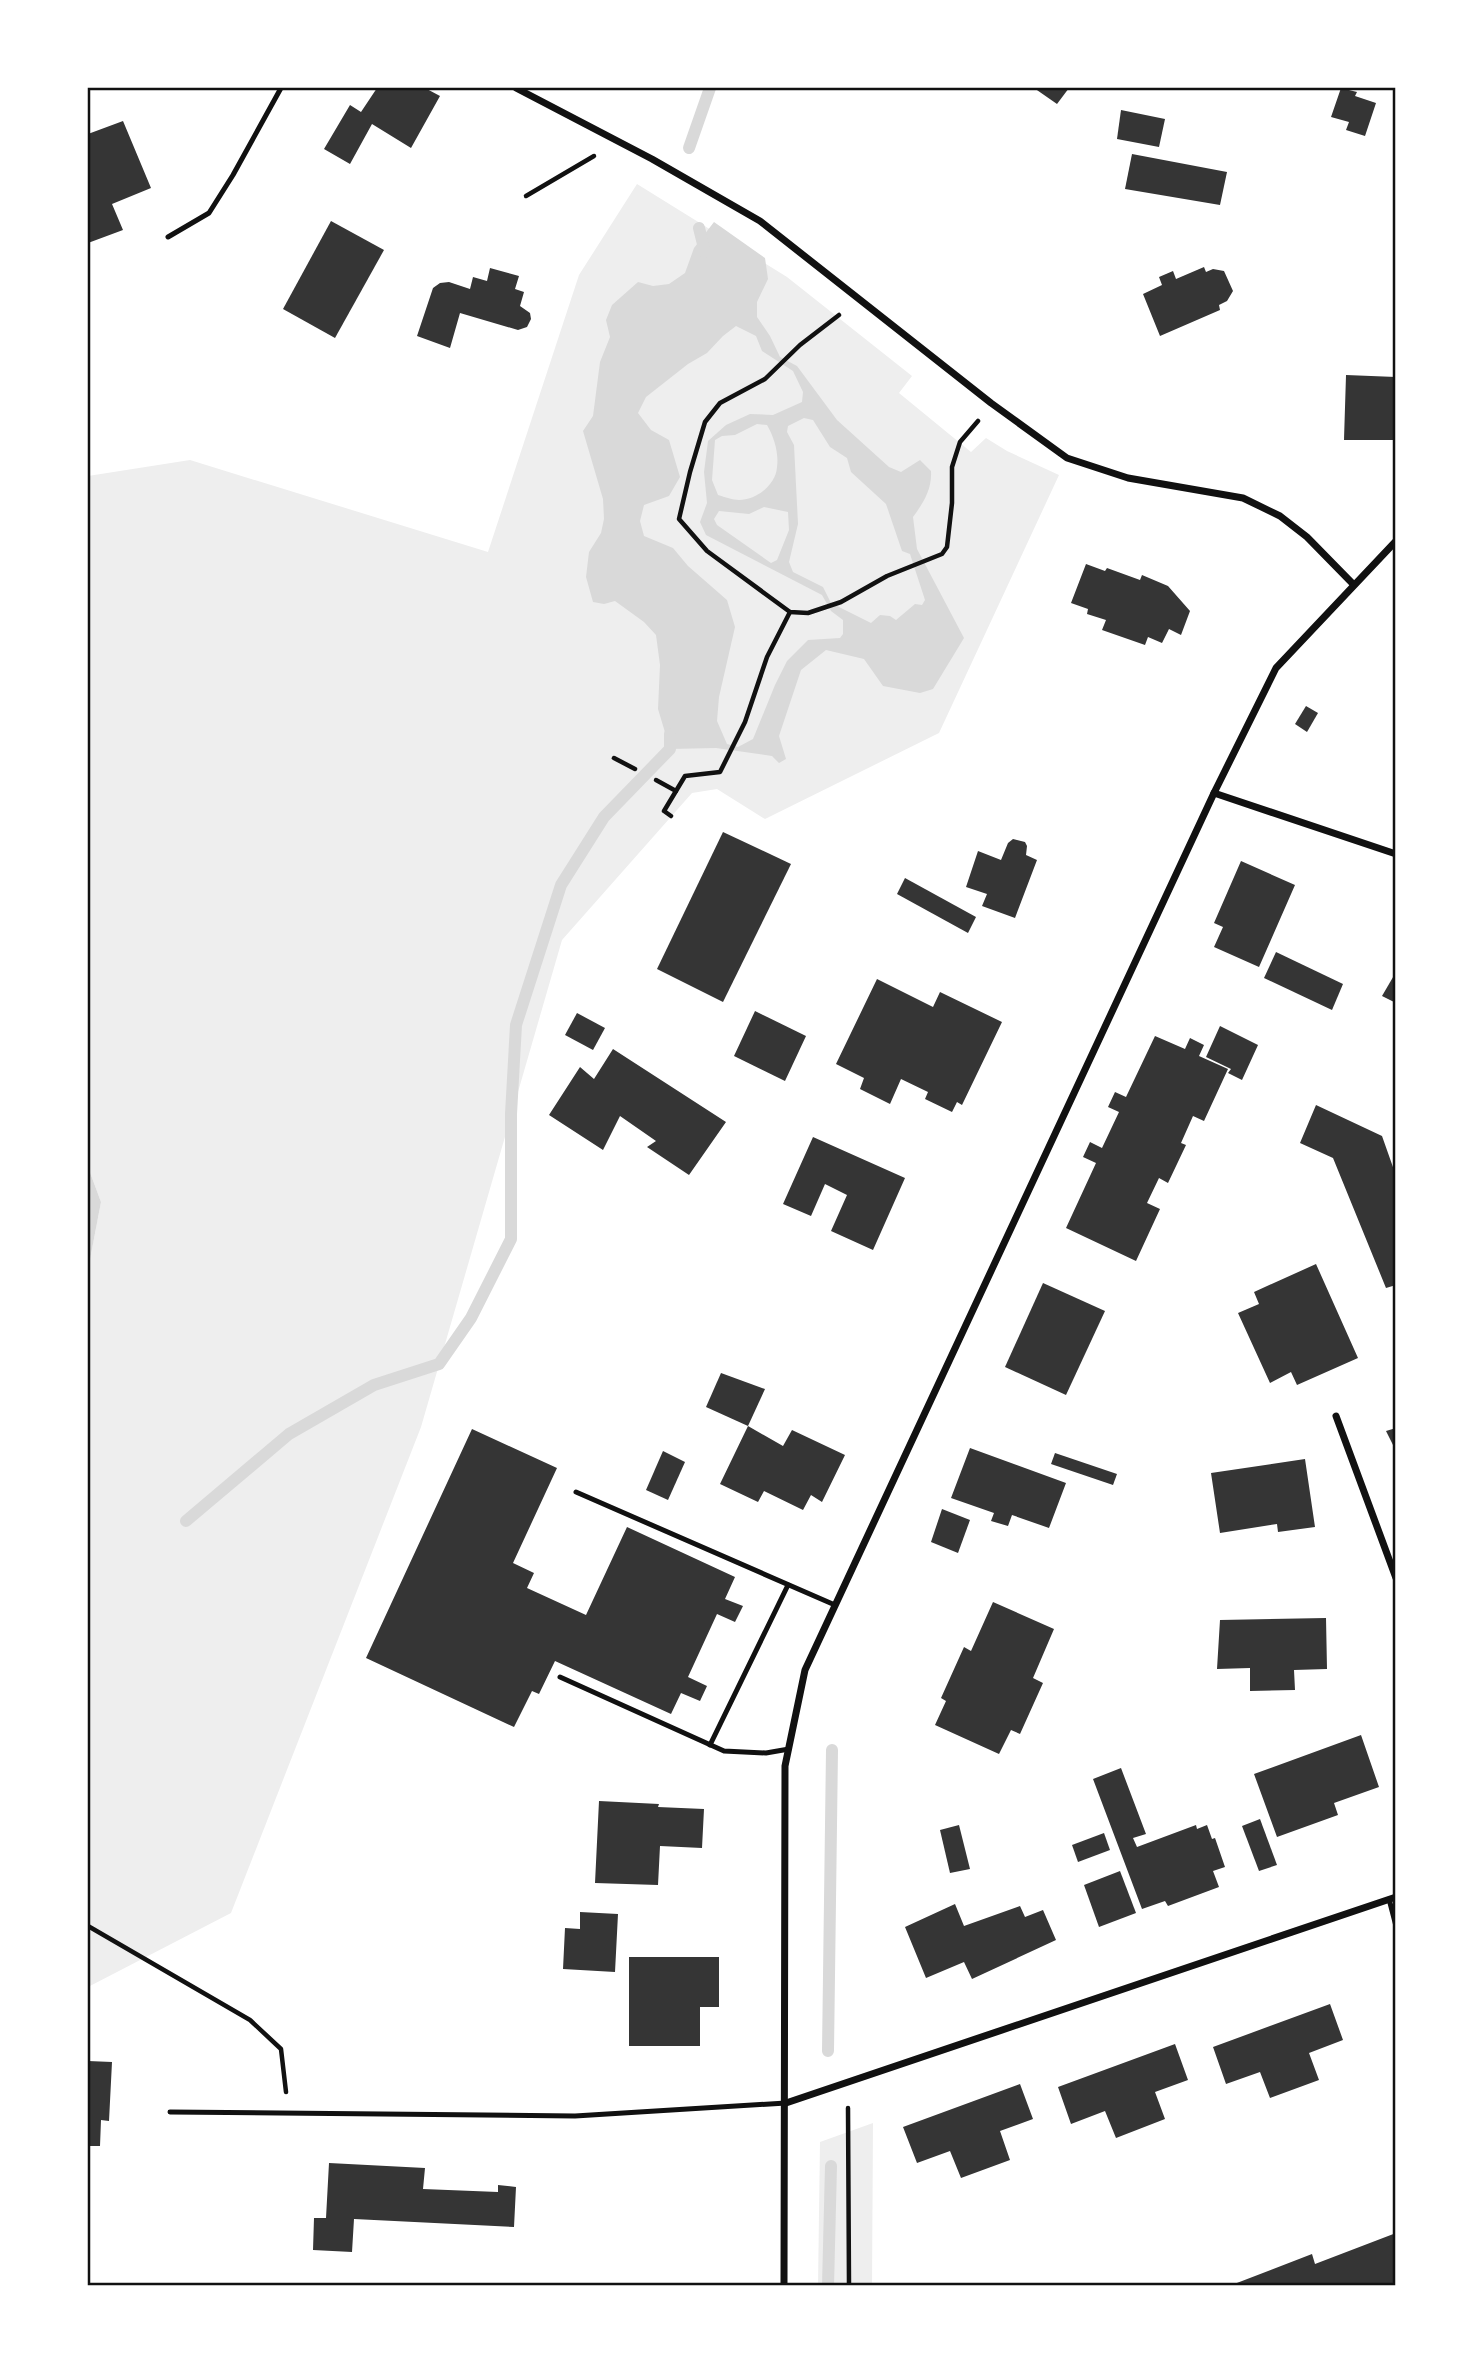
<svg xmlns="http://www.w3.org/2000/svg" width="1483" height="2373" font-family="'Roboto Condensed',sans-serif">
<rect width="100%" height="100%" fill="#fff"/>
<g fill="#eee">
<path d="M637,184l150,93 125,99 -13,17 72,59 15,-14 21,13 52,24 -120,258 -174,86 -48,-30 -25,4 -130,147 -141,487 -190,486 -143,74v-717l13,-68 -13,-35v-691l102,-16 298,92 91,-277z"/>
<path d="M873,2123l-1,162 -54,1 2,-144z"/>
</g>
<g fill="#d9d9d9" fill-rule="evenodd">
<path d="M714,222l51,36 3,21 -11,23v15l13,19 10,21 17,9 40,54 52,47 12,5 19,-12 11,11c1,18 -7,31 -18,46l4,32 47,89 -31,51 -13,4 -37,-7 -19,-27 -38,-9 -25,20 -22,66 7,23 -7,4 -7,-7 -56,-8 -46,1 -12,-40 2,-44 -4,-30 -12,-13 -29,-21 -11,3 -11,-2 -7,-25 3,-25 12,-19 3,-14 -1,-20 -20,-68 10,-15 7,-54 10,-25 -4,-17 6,-15 26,-23 15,4 16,-2 16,-11 9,-25zM736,326l20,10 6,15 31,20 10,21 -1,10 -29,13 -23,-1 -24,11 -18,16 -4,31 3,31 -7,19 6,13 116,60 9,16 12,9v14l-3,4 -32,2 -21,21 -12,24 -22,54 -15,8 -11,-3 -10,-23 2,-24 16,-70 -8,-27 -39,-34 -15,-18 -29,-12 -4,-15 4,-16 25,-9 11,-19 -11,-37 -18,-10 -13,-17 8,-16 42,-33 19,-11 16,-17zM804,418l9,2 17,27 17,11 4,14 35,32 16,47 8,3 15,46 -3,5 -7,-1 -19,16 -6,-4 -10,-1 -9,8 -40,-20 -8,-16 -30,-15 -4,-10 9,-38 -4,-79 -7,-13 1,-6zM757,424l10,1c7,12 12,28 10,42 -1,18 -21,33 -38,33 -6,0 -14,-3 -21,-5l-6,-15 3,-40 7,-4 13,-1zM764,507l24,5 1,18 -12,30 -6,3 -54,-38 -3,-6 5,-8 30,3z"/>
<path d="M88,1167l13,35 -13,68z"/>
</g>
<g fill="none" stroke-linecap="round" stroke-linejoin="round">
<g stroke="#d9d9d9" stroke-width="12">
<path d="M689,148l21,-60"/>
<path d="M699,228l6,24"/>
<path d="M186,1521l103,-87 85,-49 65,-21 32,-46 40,-79v-125l5,-89 45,-140 43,-68 66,-68v-15"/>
<path d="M828,2051l4,-301"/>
<path d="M828,2286l3,-120"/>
</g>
</g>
<g fill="#353535">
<path d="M377,88h48l15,8 -29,52 -39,-24 -22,40 -26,-15 26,-44 11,7z"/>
<path d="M1034,88h35l-12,16z"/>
<path d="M1341,88l16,4 -2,4 21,7 -11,33 -19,-6 3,-8 -18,-5z"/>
<path d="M1121,110l44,9 -6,28 -42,-8z"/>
<path d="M123,121l28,67 -39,16 11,26 -35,13v-109z"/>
<path d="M1132,154l95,18 -7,33 -95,-16z"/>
<path d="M331,221l53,29 -49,88 -52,-29z"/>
<path d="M1204,267l2,5 7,-3 11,2 9,20 -6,10 -8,4 1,5 -60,26 -17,-42 19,-9 -3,-8 14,-6 3,8z"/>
<path d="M490,268l29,8 -4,13 9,3 -4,14 10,7 1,6 -4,8 -9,3 -58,-17 -10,35 -33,-12 16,-48 7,-5 9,-1 21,7 3,-12 14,4z"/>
<path d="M1346,375l50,2v63h-52z"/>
<path d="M1086,564l19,7 2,-3 33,12 2,-5 26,11 22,25 -9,24 -12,-6 -7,14 -14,-6 -3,8 -43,-15 4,-10 -19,-6 1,-5 -17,-6z"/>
<path d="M1306,706l12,7 -11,19 -12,-8z"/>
<path d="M723,832l68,32 -68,138 -66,-33z"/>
<path d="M1013,839l12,3 2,4 -1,9 11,5 -22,58 -33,-12 5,-12 -21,-7 12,-36 23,9 7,-17z"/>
<path d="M1241,861l54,24 -36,82 -45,-20 9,-20 -9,-4z"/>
<path d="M905,878l71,39 -8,16 -71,-39z"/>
<path d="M1276,952l67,32 -11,26 -68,-32z"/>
<path d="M1396,972v31l-14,-7z"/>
<path d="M877,979l56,28 7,-15 62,30 -40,83 -5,-3 -5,10 -27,-13 3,-7 -27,-13 -11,25 -30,-15 4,-11 -28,-14z"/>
<path d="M755,1011l51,25 -21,45 -51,-25z"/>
<path d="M577,1013l28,15 -12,22 -28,-15z"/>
<path d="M1220,1026l38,19 -16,35 -14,-7 3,-4 -25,-12z"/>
<path d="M1155,1036l30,13 5,-11 14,7 -5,11 29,13 -24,52 -11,-5 -12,27 5,2 -18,38 -9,-5 -12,25 13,6 -24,52 -70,-33 30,-65 -13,-6 7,-15 12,6 17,-36 -11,-5 7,-15 11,5z"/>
<path d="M613,1049l113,73 -37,53 -42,-28 9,-6 -36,-25 -17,34 -54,-35 31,-48 14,12z"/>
<path d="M1316,1105l66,31 12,34 2,-1v116l-10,3 -53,-130 -33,-15z"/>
<path d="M813,1137l92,41 -32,72 -42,-19 16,-36 -22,-11 -14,32 -28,-12z"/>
<path d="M1316,1264l42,94 -61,27 -6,-13 -21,11 -32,-70 21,-9 -5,-12z"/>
<path d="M1043,1283l62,28 -39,84 -61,-28z"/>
<path d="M721,1373l44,16 -17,37 -42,-19z"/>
<path d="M748,1426l35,20 9,-16 53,25 -23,47 -11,-7 -8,15 -39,-19 -6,11 -38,-18z"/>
<path d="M1396,1428v23l-10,-20z"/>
<path d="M472,1429l85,39 -44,95 21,10 -7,15 59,27 41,-88 108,50 -10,22 18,7 -8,16 -18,-8 -29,63 19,9 -7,15 -19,-8 -10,21 -116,-53 -16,33 -7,-3 -18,36 -148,-69z"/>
<path d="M970,1448l96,35 -17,45 -37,-13 -4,11 -17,-5 3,-8 -43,-15z"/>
<path d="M663,1451l22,11 -17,38 -22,-10z"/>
<path d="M1055,1453l62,21 -4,11 -62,-21z"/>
<path d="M1305,1459l10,68 -37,5 -1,-8 -57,9 -9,-60z"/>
<path d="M942,1509l28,11 -12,33 -27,-11z"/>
<path d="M993,1602l61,27 -21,49 10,5 -23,51 -9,-4 -12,24 -64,-29 11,-24 -5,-3 23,-51 7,4z"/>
<path d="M1326,1618l1,51 -33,1 1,20 -45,1v-23l-33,1 3,-49z"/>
<path d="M1361,1735l18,52 -45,16 4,12 -61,22 -23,-63z"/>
<path d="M1121,1768l25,66 -13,4 4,9 59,-22 1,4 10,-4 5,14 3,-1 10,29 -12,4 6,16 -51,19 -3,-5 -23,8 -49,-130z"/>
<path d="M599,1801l60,3 -1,3 46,2 -2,39 -42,-2 -2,39 -63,-2z"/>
<path d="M1260,1819l17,46 -18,6 -17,-45z"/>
<path d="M959,1825l11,44 -20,4 -10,-43z"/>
<path d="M1104,1833l6,17 -32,12 -6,-17z"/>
<path d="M1120,1871l16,42 -37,14 -15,-42z"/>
<path d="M955,1904l9,22 56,-20 5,11 18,-7 13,30 -84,39 -8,-17 -38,16 -21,-51z"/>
<path d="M580,1912l38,2 -3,58 -52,-3 2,-41 15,1z"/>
<path d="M629,1957h90v50h-19v39h-71z"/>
<path d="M1330,2004l13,36 -34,13 10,27 -49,18 -10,-26 -34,12 -13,-37z"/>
<path d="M1175,2044l13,36 -33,12 10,27 -49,19 -11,-27 -34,13 -13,-37z"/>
<path d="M88,2061l24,1 -3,59 -8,-1 -1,26h-12z"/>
<path d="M1020,2084l13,35 -33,12 10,29 -49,18 -11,-27 -33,12 -14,-36z"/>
<path d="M329,2163l96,5 -2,21 75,3v-7l18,2 -2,40 -160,-8 -2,33 -39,-2 1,-32h12z"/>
<path d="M1396,2233v53h-167l83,-32 3,10z"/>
</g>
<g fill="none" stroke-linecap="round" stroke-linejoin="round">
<g stroke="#111" stroke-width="4.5">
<path d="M526,196l68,-40"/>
<path d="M839,315l-39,30 -35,34 -45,24 -15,19 -15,50 -11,47 28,32 83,61 18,1 33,-11 46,-26 55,-22 5,-7 5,-44v-36l8,-25 18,-21"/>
<path d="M614,758l21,11"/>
<path d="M656,780l20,11"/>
<path d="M671,816l-7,-5 21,-35 35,-4 25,-50 22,-65 23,-45"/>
<path d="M88,1926l162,94 31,29 5,43"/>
<path d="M848,2108l1,178"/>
</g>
<g stroke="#111" stroke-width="5">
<path d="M168,237l41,-24 24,-38 48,-87"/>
<path d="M576,1492l259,113"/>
<path d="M560,1677l164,74 42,2 23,-4"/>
<path d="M710,1745l78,-160"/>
<path d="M1389,1899l7,27"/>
<path d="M170,2112l405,4 211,-13"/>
</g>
<g stroke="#111" stroke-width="7">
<path d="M516,88l136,71 108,62 231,182 76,55 61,20 115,20 37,18 27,21 46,47"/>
<path d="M1214,793l182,61"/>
<path d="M1336,1416l60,162"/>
<path d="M786,2103l610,-206"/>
<path d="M784,2286l1,-520 20,-96 409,-877 62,-125 120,-127"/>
</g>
</g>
<rect width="1483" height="2373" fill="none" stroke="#ffffff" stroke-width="178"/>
<rect x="89" y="89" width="1305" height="2195" fill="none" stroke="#111" stroke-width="2.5"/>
</svg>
